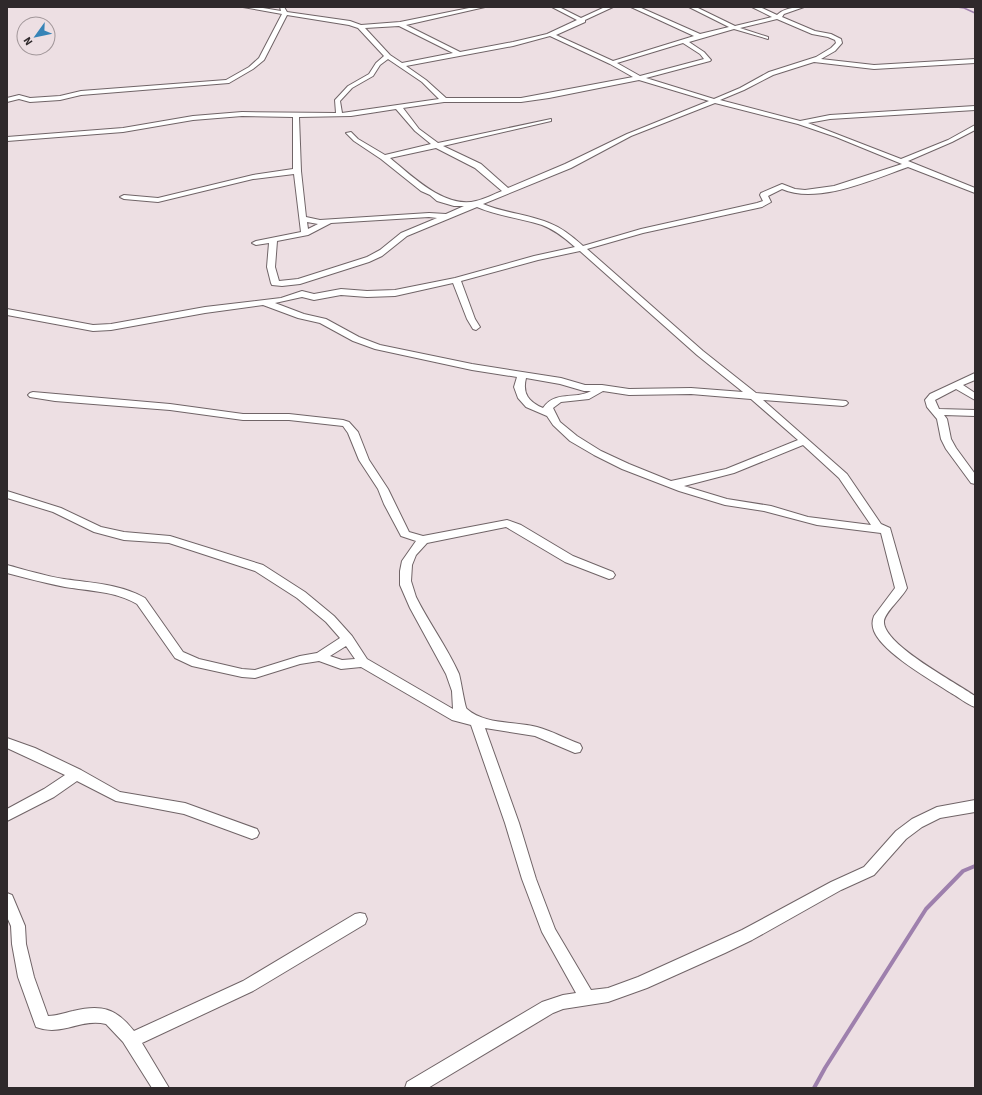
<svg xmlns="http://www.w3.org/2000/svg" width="982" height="1095" font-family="'Source Sans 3',sans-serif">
<rect width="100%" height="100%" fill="#eddfe3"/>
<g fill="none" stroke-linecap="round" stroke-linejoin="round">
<path stroke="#9e80ad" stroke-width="1.5" d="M957,7l7,1 11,5"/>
<path stroke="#9e80ad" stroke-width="4" d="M814,1088l11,-20 101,-159 37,-38 12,-5"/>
<defs>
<g id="minor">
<path d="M243,7h14l24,4 -1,-4h4l3,5 63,9 11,4 39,-3 74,-15h11l-79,18 54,27 53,-10 34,-8 30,-14 -25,-13h7l22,11 24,-11h8l-28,13v2l-29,13 57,26 81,-25 -63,-29h8l61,27 29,-7 -40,-20h7l39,19 37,-9 -20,-10h8l17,8c7,-7 18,-8 27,-8l-20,7 -2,3 33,14 16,3 10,5 1,4 -7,8 -14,8 53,6 101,-6v4l-101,6 -60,-7 -41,13 -29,15 -24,10 80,21 30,-6 145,-9v4l-145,9 -22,4 93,36 47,-19 27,-15v5l-23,12 -44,19 67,27v5l-67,-26c-34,12 -91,38 -126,22l-14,7 3,6 -9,5 -119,26 -56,16 116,102 53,42 90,8 2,2 -2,2 -3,1 -80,-6 84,74 34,50 9,4 17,60c-5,10 -22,24 -23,33 -2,23 73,62 91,75v11c-9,-3 -16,-10 -24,-14 -20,-13 -68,-40 -77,-62 -2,-5 -2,-10 0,-15l21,-28 -14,-55 -64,-8 -53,-14 -39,-6 -46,-14 -57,-22 -28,-14 -24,-14 -17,-16 -6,-9 -21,-9 -8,-9 -4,-11 3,-10 -45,-7 -97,-21 -22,-8 -33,-18 -22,-5 -35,-13 -58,8 -94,17 -18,1 -86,-16v-6l86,16 18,-1 94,-17 76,-9 21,-7 12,3 27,-5 26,2 28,-1 60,-12 79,-22 41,-9c-10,-9 -20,-17 -33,-22 -22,-7 -44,-9 -65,-18l-70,29 -25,20 -13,6 -69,22 -18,2 -10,-1 -1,-2 -4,-16 2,-24 -13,2 -4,-2 4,-2 45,-9 -7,-58 -41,5 -95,23 -34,-3 -4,-2 4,-2 34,3 95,-23 40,-6v-52l-51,-1 -49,4 -70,12 -116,9v-4l116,-9 70,-12 49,-4 94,1 -1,-13 13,-14 21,-12 7,-11 8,-7 -26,-28 -9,-3 -62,-10 -23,45 -11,9 -24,14 -148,12 -21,5 -30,2 -11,-3 -12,3v-4l12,-3 11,3 30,-2 21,-5 145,-11 23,-13 10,-9 23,-44zM777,19l35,15 16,3 7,3 1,3 -5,5 -15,9 -47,15 -29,16 -26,11 -68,-21 64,-17 1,-1 -7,-8 -15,-10 45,-13 34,10v-2l-28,-9zM399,26l54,27 -51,10 -12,-8 -25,-27zM550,36l60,28 23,13 -112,21h-75l-20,-18 -20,-14 107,-20zM683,43l17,11 4,5 -64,17 -23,-13zM388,59l34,23 17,17 -97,14 -2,-12 12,-13 21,-12 7,-11zM639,80l70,21 -82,33 -62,30 -57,24 -27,-24 -38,-18 108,-25v-2l-113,24 -19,-14 -16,-21 41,-6h77l28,-4zM715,103l83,21 38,13 66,27 -68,22 -29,4 -10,-1 -13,-5 -21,9 -1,2 3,6 -6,2 -116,26 -58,17c-11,-10 -21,-18 -34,-23 -21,-9 -45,-10 -66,-19l88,-36 60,-32zM396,109l19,22 16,13 -46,11 -27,-16 -7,-7 -5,1 8,8 27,18 40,32 9,4 7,6 17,5h10l-18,8 -17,-1 -109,7 -14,-3 -5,-46 -2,-54 52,-1zM436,148l39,20 27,23c-8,3 -17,8 -26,10 -31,8 -64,-25 -86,-43zM429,217l8,1 -36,15 -21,17 -13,7 -69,22 -19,2 -4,-14 2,-26 31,-6 23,-12zM307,222l11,2 -10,5zM580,251l117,104 46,37 -52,-4 -62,1 -27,-4h-17l-24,-7 -89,-14 -92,-19 -21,-8 -33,-18 -22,-5 -29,-11 27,-6 12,3 27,-5 26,2 28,-1 58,-13 14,36 6,10 3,1 4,-3 -5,-8 -14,-38 77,-21zM526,378l34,6 24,7h7c-16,9 -36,-1 -48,17 -14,-6 -21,-14 -17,-30zM603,391l26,4 62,-1 60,5 47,41 -72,29 -55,12 -42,-17 -28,-13 -24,-15 -17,-14 -7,-14 8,-6 28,-3zM803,445l36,33 32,47 -63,-8 -37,-11 -44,-7 -43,-13 50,-13z"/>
<path d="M975,373v7l-12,5 12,8v7l-19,-11 -21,11 4,9 36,1v6l-31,-1 3,4 4,20 5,9 19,26v10l-4,-1 -25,-34 -5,-10 -4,-20 -10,-12 -2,-7 5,-6z"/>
<path d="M33,392l137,12 73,10h46l54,6 6,2 9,10 11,28 19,29 21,43 14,4 84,-16 14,5 52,31 40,16 2,3 -2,3 -4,1 -44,-17 -59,-35 -79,16 -11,12 -4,10 -1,16 5,16c13,26 31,50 43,77 2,7 6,34 8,35 18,16 48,12 70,18 15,4 29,12 43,17l2,4 -2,4 -5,1 -40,-17 -50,-8 34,95 17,56 19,50 36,61 17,-2 30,-11 104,-47 89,-48 33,-15 32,-36 16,-12 25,-12 38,-7v12l-35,6 -18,9 -16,12 -32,36 -33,15 -89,50 -27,13 -78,35 -39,14 -45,7 -10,4 -125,75h-23l2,-6 135,-80 21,-7 13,-2 -34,-61 -20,-53 -17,-56 -34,-98 -19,-5 -91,-53 -20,2 -22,-8 -19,3 -45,14 -13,-1 -50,-11 -17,-8 -38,-54c-22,-13 -48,-13 -72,-17 -20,-4 -39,-9 -58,-14v-8c19,5 38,11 57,14 28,4 56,5 81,19l38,54 16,7 43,10 13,1 45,-14 17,-3 23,-15 -14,-16 -29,-24 -42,-27 -86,-28 -45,-3 -30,-8 -41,-20 -46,-14v-7l54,17 40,19 23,5 46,4 93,29 42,27 29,24 18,20 15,23 86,50 -1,-18 -6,-17 -36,-66 -10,-23v-14l2,-10 14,-20 -15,-5 -1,-2 -16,-30 -6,-15 -19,-29 -11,-27 -5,-7 -54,-6h-46l-73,-10 -115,-9 -25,-4 -2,-2 2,-2zM346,646l9,13 -13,1 -12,-4z"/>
<path d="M7,738l28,10 46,22 39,22 65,11 72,26 2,4 -2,4 -5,2 -68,-25 -68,-13 -39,-20 -23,16 -47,24v-12l37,-20 21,-14 -58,-27z"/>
<path d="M7,893l5,2 13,31 1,18 8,33 14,39c8,0 16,-3 25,-5 28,-7 43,-3 61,20l109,-50 112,-67 5,-1 5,1 2,5 -2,5 -112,67 -111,52 27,45h-17l-29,-46 -17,-18c-26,-6 -44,13 -70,3l-18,-50 -6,-33 -1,-18 -4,-9z"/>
</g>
</defs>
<use href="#minor" stroke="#706467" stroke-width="2"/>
<use href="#minor" fill="#fff" fill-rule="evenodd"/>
</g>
<rect width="982" height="1095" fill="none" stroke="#2f292b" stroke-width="16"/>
<g transform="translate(36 36) rotate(237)"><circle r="19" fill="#eddfe3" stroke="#a19699"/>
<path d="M0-3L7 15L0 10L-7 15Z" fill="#3784b7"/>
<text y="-6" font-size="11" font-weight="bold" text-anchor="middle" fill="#2f292b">N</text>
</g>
</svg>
